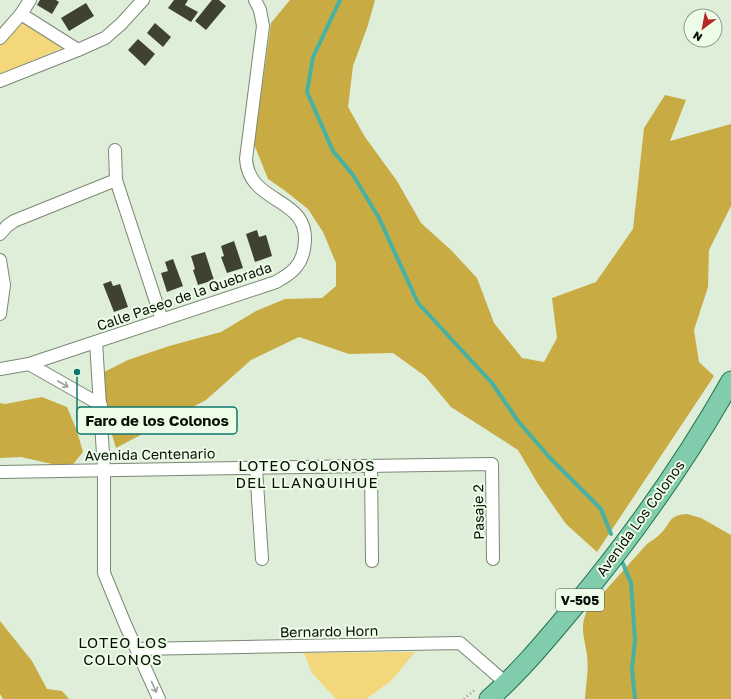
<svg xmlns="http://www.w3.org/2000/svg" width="731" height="699" font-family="'Golos Text',sans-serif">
<rect width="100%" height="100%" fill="#dfeed9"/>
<g fill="#f3d77a">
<path d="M24,19l41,28 -65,27v-30z"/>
<path d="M415,652l-24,29 -25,18h-30l-24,-26 -8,-20z"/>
</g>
<g fill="#c8ab42">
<path d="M290,0h85l-8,28 -14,38 -5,41 17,30 32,44 24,42 30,27 26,28 17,45 28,35 22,4 13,-24 -5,-40 44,-16 37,-53 11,-101 21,-33 21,5 -16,41 61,-17v82l-22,44 -1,37 -14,43 5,32 15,14 -117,176 -31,-28 -28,-40 -20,-34 -67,-43 -26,-31 -32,-23 -44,1 -50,-17 -48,23 -45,40 -90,48 -11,-37 -3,-38 26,-13 41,-14 52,-14 35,-21 29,-12 37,-1 14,-12v-23l-13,-31 -15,-23 -24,-19 -16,-11 -14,-35 17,-121z"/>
<path d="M42,397l25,10 10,24 6,21 -13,16 -49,-11 -21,1v-55l5,1z"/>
<path d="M687,514l14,4 30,17v164h-146c1,-15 4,-30 2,-44 -2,-17 -8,-27 0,-44l60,-67c4,-3 8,-5 11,-8 13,-10 8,-21 29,-22z"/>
<path d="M0,621l32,40 15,28 15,2 7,8h-66l-3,-5z"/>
</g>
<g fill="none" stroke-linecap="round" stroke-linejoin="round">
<g stroke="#47b2a3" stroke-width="4">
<path d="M340,0l-27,57 -6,35 26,59 20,24 26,43 39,85 74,80 26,38 32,37 51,51 10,25"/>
<path d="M621,559l10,24 4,57 -3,29 3,30"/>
</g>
</g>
<g fill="#3f422e">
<path d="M40,0h16l3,2 -7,12 -15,-9z"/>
<path d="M174,0h14l-3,5 13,7 -7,10 -23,-14z"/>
<path d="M212,0h7l7,6 -20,24 -11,-9z"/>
<path d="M86,3l8,13 -25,15 -8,-13z"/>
<path d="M155,23l16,14 -8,10 -16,-14z"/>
<path d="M138,39l17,15 -10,12 -17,-16z"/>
<path d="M257,230l2,7 7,-2 6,21 -17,6 -9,-28z"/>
<path d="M234,241l9,27 -16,5 -6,-16 3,-1 -3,-10z"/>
<path d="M205,252l9,28 -16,5 -5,-15 2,-1 -4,-13z"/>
<path d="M173,259l10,27 -16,6 -6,-19 7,-2 -3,-9z"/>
<path d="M111,281l2,5 7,-2 8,23 -14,5 -11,-28z"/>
</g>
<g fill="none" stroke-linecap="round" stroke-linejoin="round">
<defs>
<g id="street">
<path d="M21,14l9,-14"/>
<path d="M0,38l21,-24 57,36"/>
<path d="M0,81l78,-31 27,-12 16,-14 22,-24"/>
<path d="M116,180l46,140"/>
<path d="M0,234l7,-8 7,-5 102,-41 -1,-30"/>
<path d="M0,260l4,25 -4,29"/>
<path d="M96,342l8,128v103l21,51 34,75"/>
<path d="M29,364l72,41"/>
<path d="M0,369l29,-5 247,-82c14,-8 25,-15 28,-33 10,-54 -55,-42 -58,-90l17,-133 -3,-16 -5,-10"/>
<path d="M371,466l1,95"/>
<path d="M256,468l6,91"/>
<path d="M0,472l492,-8 1,95"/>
<path d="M137,649l323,-6 47,41"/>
</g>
<path id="primary" d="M489,699c31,-27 58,-60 84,-91 59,-71 113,-147 158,-227"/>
</defs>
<use href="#street" stroke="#7a8875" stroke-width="14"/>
<use href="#primary" stroke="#20734e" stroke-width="21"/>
<path stroke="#869081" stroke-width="2.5" stroke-dasharray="1 3" stroke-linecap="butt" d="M464,699l12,-10"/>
<use href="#street" stroke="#fff" stroke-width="12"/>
<use href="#primary" stroke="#80ccac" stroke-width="19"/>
</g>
<defs><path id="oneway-shaft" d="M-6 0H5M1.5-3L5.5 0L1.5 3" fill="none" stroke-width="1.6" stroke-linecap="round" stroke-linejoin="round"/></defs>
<g stroke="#9d9f9c">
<use href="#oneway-shaft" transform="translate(63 384) rotate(30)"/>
<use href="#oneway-shaft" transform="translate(154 687) rotate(66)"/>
</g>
<g text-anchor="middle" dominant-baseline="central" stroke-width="4" stroke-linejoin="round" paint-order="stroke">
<rect fill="#ecfce6" stroke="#4d554a" stroke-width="1" x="556" y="589" width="48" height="22" rx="3"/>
<g font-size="13" font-weight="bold" fill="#090e07">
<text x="580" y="600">V-505</text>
</g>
<g font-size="14" fill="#090e07" stroke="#ecfce6">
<text transform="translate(184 296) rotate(-19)">Calle Paseo de la Quebrada</text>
<text transform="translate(150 454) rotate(-1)">Avenida Centenario</text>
<text transform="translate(478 512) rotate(-91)">Pasaje 2</text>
<text transform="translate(640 518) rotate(-54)">Avenida Los Colonos</text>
<text transform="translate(329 631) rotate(-1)">Bernardo Horn</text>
</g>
<g font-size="15" letter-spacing="1" fill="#090e07" stroke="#ecfce6">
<text x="307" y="465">LOTEO COLONOS<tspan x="307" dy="17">DEL LLANQUIHUE</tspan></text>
<text x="123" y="642">LOTEO LOS<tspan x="123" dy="17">COLONOS</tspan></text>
</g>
</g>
<path fill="none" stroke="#0f766e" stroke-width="1.5" d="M77 372L77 420"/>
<circle fill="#0f766e" stroke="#ecfce6" stroke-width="1.5" cx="77" cy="372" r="4"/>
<rect fill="#ecfce6" stroke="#0f766e" stroke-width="1.5" x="77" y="407" width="160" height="27" rx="4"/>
<g font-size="15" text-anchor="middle" font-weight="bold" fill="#090e07">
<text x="157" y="426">Faro de los Colonos</text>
</g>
<g transform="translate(703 28) rotate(212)"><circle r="19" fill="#ecfce6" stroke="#919d8d"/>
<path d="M0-3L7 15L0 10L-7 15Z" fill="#b72727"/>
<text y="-6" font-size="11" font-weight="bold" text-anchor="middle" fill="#090e07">N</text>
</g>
</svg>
